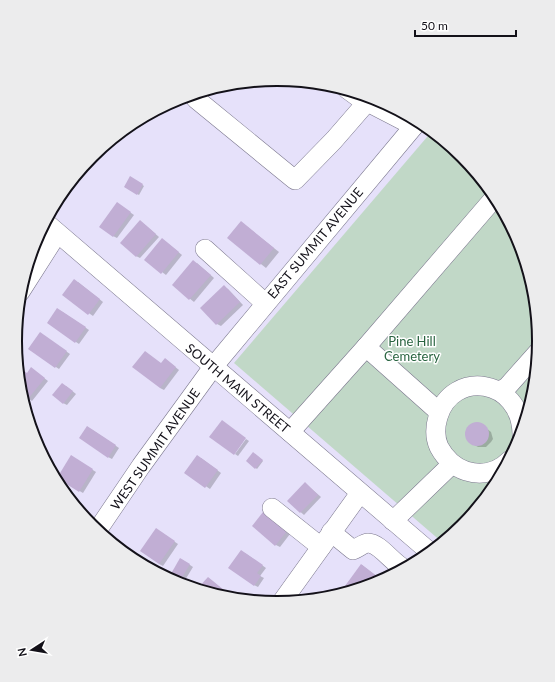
<svg xmlns="http://www.w3.org/2000/svg" width="555" height="682" font-family="Lato,sans-serif">
<rect width="100%" height="100%" fill="#e6e1fa"/>
<path fill="#c1d8c7" d="M433,130l30,26 33,39 24,46 15,49 5,51 -5,51 -15,50 -24,45 -33,40 -20,16 -209,-180z"/>
<g fill="#0003">
<path d="M131,178l13,8 -5,9 -14,-8z"/>
<path d="M72,180l5,4 -11,14 -6,-4z"/>
<path d="M121,206l13,9 -17,23 -4,-2z"/>
<path d="M241,222l38,30 -13,16 -38,-30z"/>
<path d="M144,224l15,13 -19,21 -4,-2z"/>
<path d="M166,242l16,13 -16,20 -20,-15z"/>
<path d="M197,263l17,15 -20,24 -21,-17z"/>
<path d="M78,282l25,20 -10,14 -30,-21z"/>
<path d="M224,287l4,2 15,16 -22,21 -4,-2 -15,-16z"/>
<path d="M61,311l28,19 -10,14 -3,-2z"/>
<path d="M44,336l26,18 -11,15 -30,-20z"/>
<path d="M169,362l10,8 -15,20 -4,-2 1,-24z"/>
<path d="M20,369l7,5 8,-3 13,10 -16,20 -12,-8 -2,-21z"/>
<path d="M66,386l10,8 -9,11 -4,-2z"/>
<path d="M474,424h7l10,8 2,7 -2,3 -5,5h-8l-7,-4 -4,-5v-7l4,-6z"/>
<path d="M91,429l28,19 -7,11 -4,-2z"/>
<path d="M246,439l3,2 -11,15 -3,-2z"/>
<path d="M255,454l8,7 -6,8 -10,-8z"/>
<path d="M72,457l24,15 -13,21 -25,-15z"/>
<path d="M201,458l20,15 -11,16 -25,-17z"/>
<path d="M305,483l16,14 -17,18 -16,-14z"/>
<path d="M263,513l27,21 -10,13 -4,-2z"/>
<path d="M160,532l18,12 -15,22 -4,-2z"/>
<path d="M245,553l21,15 -6,8 4,2 -6,9 -4,-2z"/>
<path d="M181,559l12,8 -11,18 -13,-6z"/>
<path d="M362,565l21,16 -30,10 -7,-6z"/>
<path d="M208,578l3,2 23,19 -8,-1 -28,-8z"/>
</g>
<g fill="#c1aed4">
<path d="M130,176l13,8 -6,11 -13,-8z"/>
<path d="M72,180l1,1 -12,16 -2,-2z"/>
<path d="M117,202l14,10 -18,25 -14,-10z"/>
<path d="M140,220l16,14 -20,23 -16,-14z"/>
<path d="M241,221l33,27 -14,17 -33,-27z"/>
<path d="M162,238l17,14 -18,22 -17,-14z"/>
<path d="M193,260l18,15 -22,25 -17,-15z"/>
<path d="M74,279l26,20 -12,16 -26,-20z"/>
<path d="M224,285l16,17 -24,23 -16,-17z"/>
<path d="M57,308l29,19 -11,16 -28,-20z"/>
<path d="M40,332l27,19 -12,17 -27,-19z"/>
<path d="M145,351l16,12 4,-5 11,9 -16,21 -28,-21z"/>
<path d="M31,367l14,11 -18,22 -6,-5 -3,-24 2,-3 7,5z"/>
<path d="M62,383l11,8 -10,13 -11,-9z"/>
<path d="M222,420l24,18 -12,17 -25,-18z"/>
<circle cx="477" cy="434" r="12"/>
<path d="M87,426l29,19 -8,13 -29,-20z"/>
<path d="M253,452l10,8 -8,9 -9,-8z"/>
<path d="M71,455l22,14 -14,23 -22,-14z"/>
<path d="M197,455l21,15 -13,18 -21,-15z"/>
<path d="M305,482l13,13 -18,18 -13,-12z"/>
<path d="M263,512l24,19 -12,15 -23,-20z"/>
<path d="M156,528l19,13 -16,23 -19,-13z"/>
<path d="M241,550l22,15 -6,8 4,3 -7,10 -26,-18z"/>
<path d="M180,558l10,6 -12,20 -10,-5z"/>
<path d="M361,564l22,17 -31,10 -7,-5z"/>
<path d="M208,577l27,22 -9,-1 -29,-9z"/>
</g>
<g fill="none" stroke-linecap="round" stroke-linejoin="round">
<defs>
<g id="minor">
<path d="M347,89l11,8 56,29"/>
<path d="M200,92l-4,7 99,81 39,-40 33,-38"/>
<path d="M45,222l386,331"/>
<path d="M205,249l60,54"/>
<path d="M20,292l37,-58"/>
<path d="M366,347l73,65"/>
<path d="M500,391l7,-4 32,-36"/>
<path d="M290,432l76,-85 130,-151"/>
<path d="M510,460c-12,12 -28,16 -44,11 -12,-4 -21,-13 -27,-24 -4,-9 -4,-20 -1,-30 14,-48 83,-39 84,17"/>
<path d="M272,508l49,39"/>
<path d="M393,521l59,-57"/>
<path d="M97,531l44,-65 72,-99 206,-247"/>
<path d="M331,532l22,18c5,-2 11,-7 15,-7 12,0 25,21 37,26"/>
<path d="M281,603l79,-110"/>
</g>
</defs>
<use href="#minor" stroke="#7b778d" stroke-width="20"/>
<use href="#minor" stroke="#fff" stroke-width="19"/>
</g>
<g text-anchor="middle" dominant-baseline="central" stroke-width="3" stroke-linejoin="round" paint-order="stroke">
<g font-size="13" fill="#131119" stroke="#fff">
<text transform="translate(315 243) rotate(-50)">EAST SUMMIT AVENUE</text>
<text transform="translate(238 388) rotate(40)">SOUTH MAIN STREET</text>
<text transform="translate(155 449) rotate(-55)">WEST SUMMIT AVENUE</text>
</g>
<g font-size="13" fill="#296440" stroke="#fff">
<text x="412" y="341">Pine Hill<tspan x="412" dy="15">Cemetery</tspan></text>
</g>
</g>
<path d="M0 0H555V682H0ZM22 341a255 255 0 1 1 510 0a255 255 0 1 1-510 0Z" fill="#ececed" fill-rule="evenodd"/>
<path fill="none" stroke="#131119" stroke-width="2" d="M22 341a255 255 0 1 1 510 0a255 255 0 1 1-510 0Z"/>
<g transform="translate(32 650) rotate(258)" stroke="#ffffff" stroke-width="3" paint-order="stroke">
<path d="M0-3L7 15L0 10L-7 15Z" fill="#131119"/>
<text y="-6" font-size="11" font-weight="bold" text-anchor="middle" fill="#131119">N</text>
</g>
<path d="M415 30v6h101v-6" fill="none" stroke="#131119" stroke-width="2"/>
<text x="421" y="30" font-size="12" fill="#131119" stroke="#ffffff" stroke-width="3" paint-order="stroke">50 m</text>
</svg>
